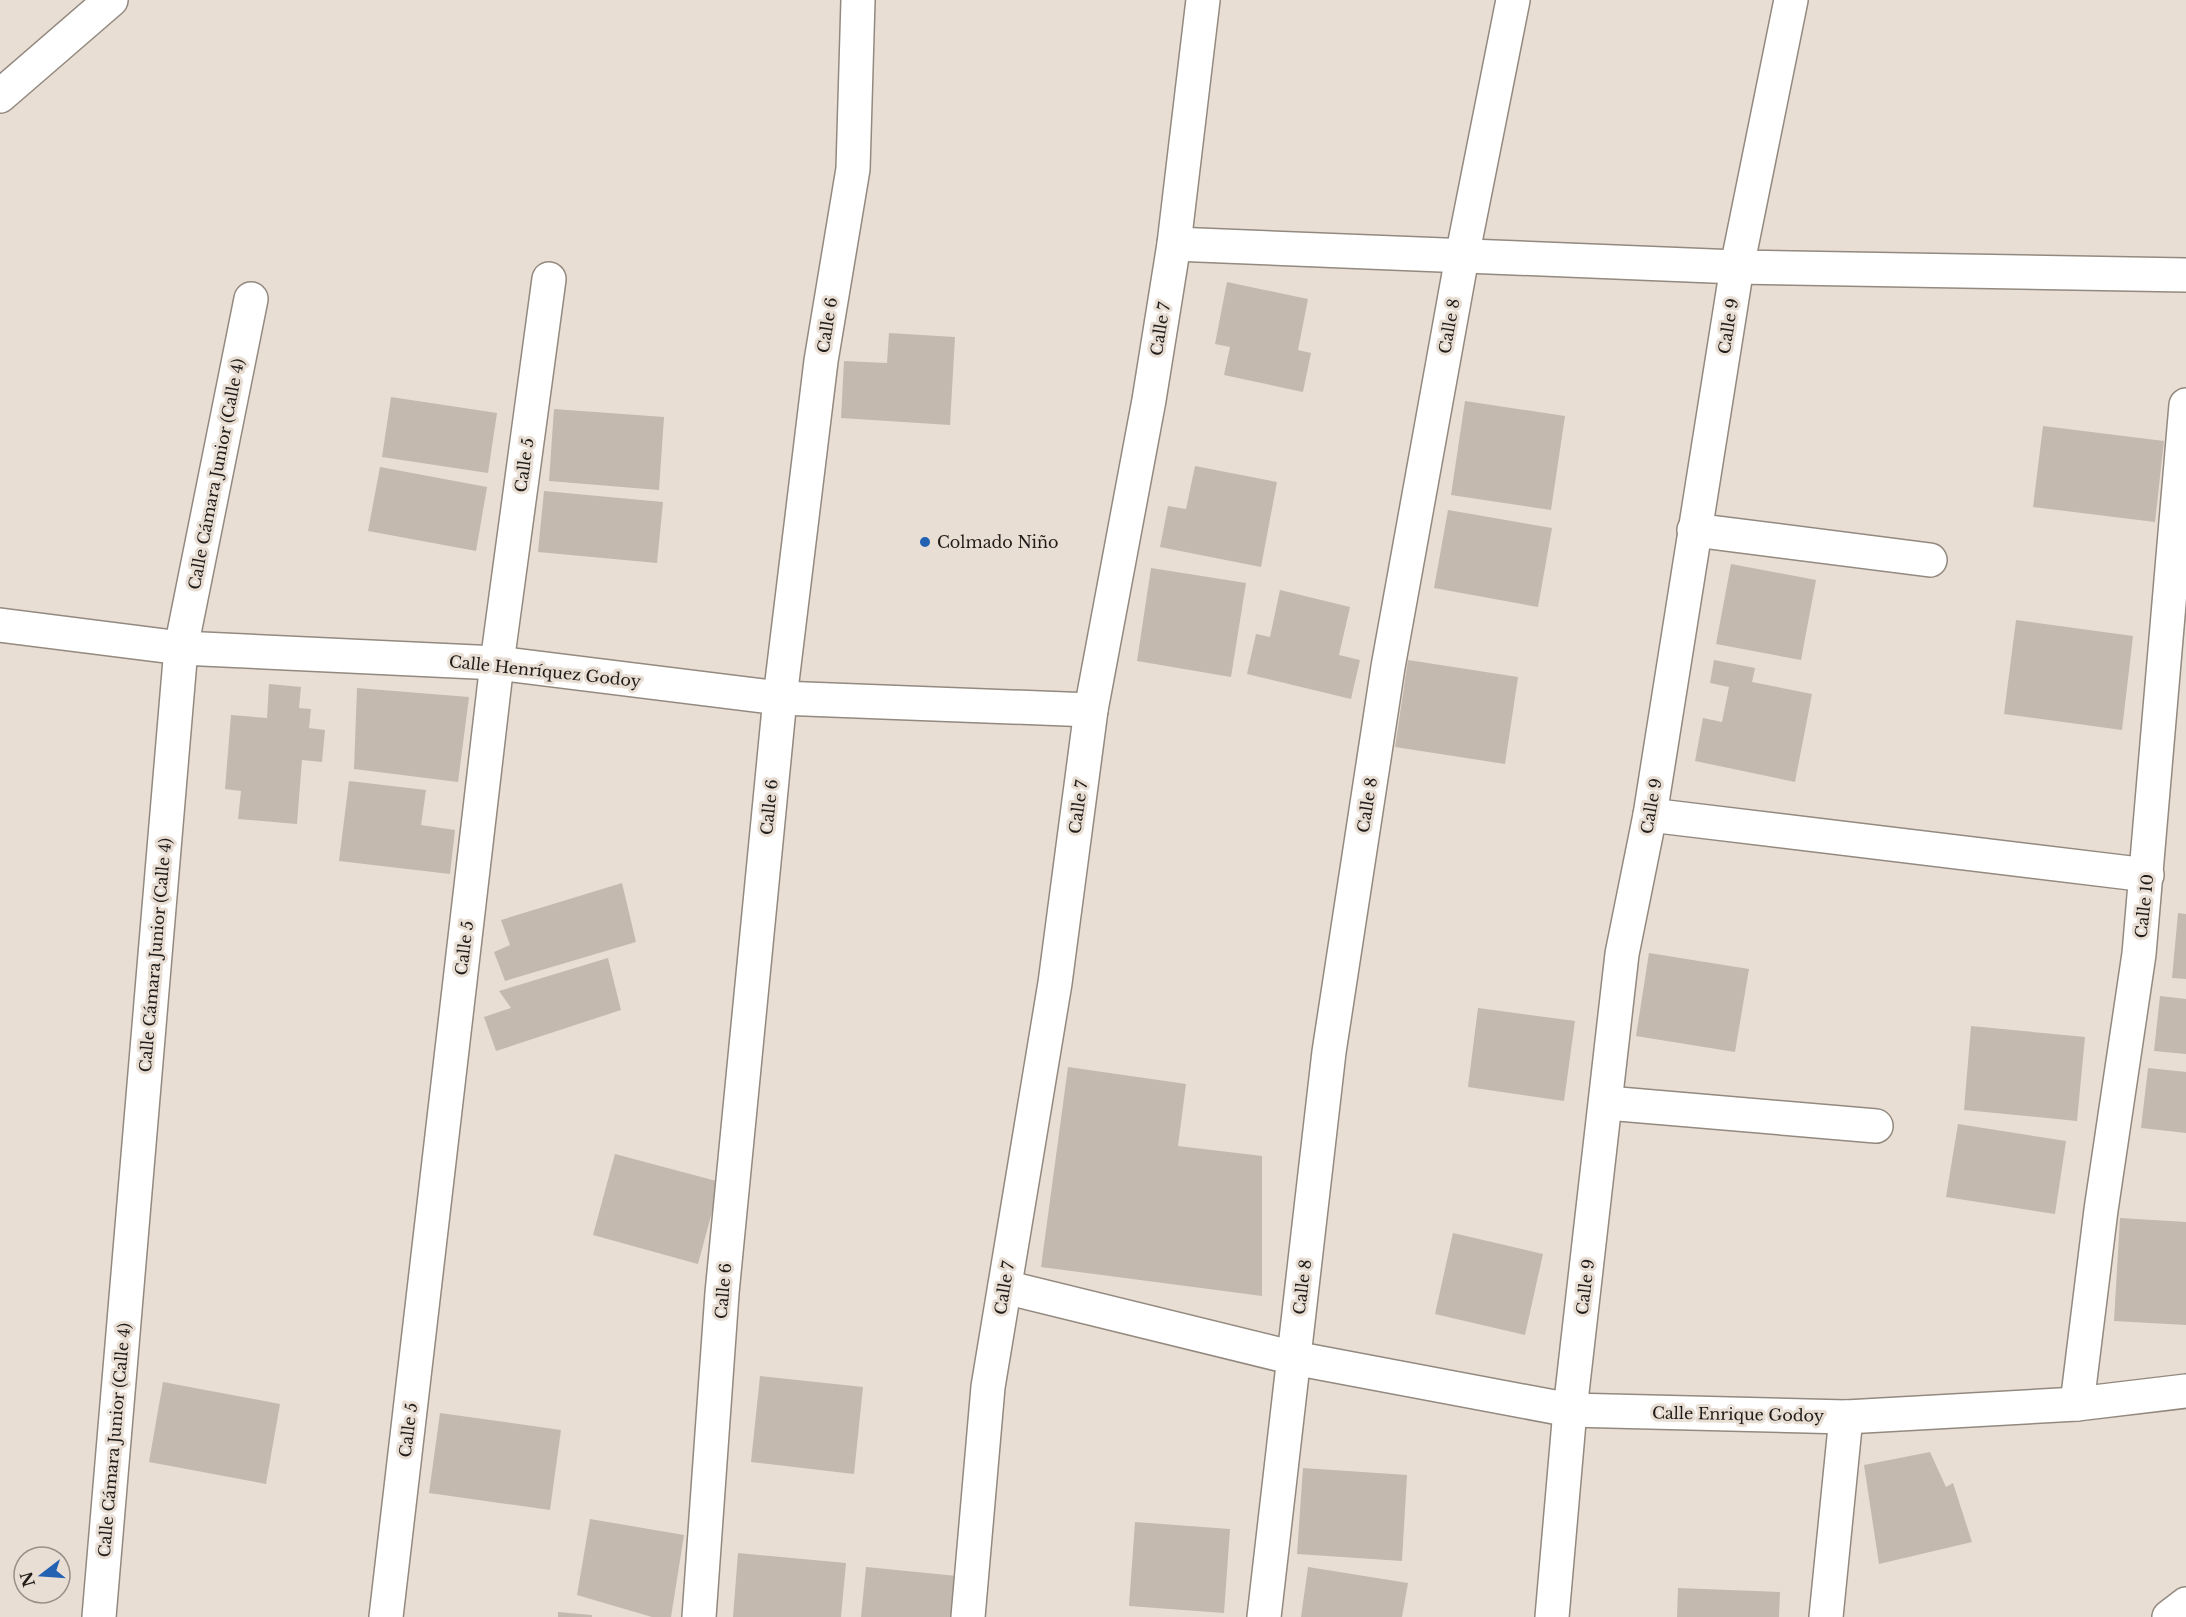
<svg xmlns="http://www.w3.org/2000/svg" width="2186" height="1617" font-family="'Libre Baskerville',serif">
<rect width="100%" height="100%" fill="#e9ded4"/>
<g fill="#c3b9af">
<path d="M1227,282l81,17 -10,51 13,3 -8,39 -79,-17 6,-28 -15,-3z"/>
<path d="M889,333l66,4 -5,88 -109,-7 3,-57 43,2z"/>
<path d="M391,397l106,16 -9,60 -106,-16z"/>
<path d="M1465,401l100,15 -14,94 -100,-15z"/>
<path d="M554,409l110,8 -5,73 -110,-9z"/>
<path d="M2043,426l121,15 -9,81 -122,-15z"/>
<path d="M1195,466l82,16 -16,85 -101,-20 8,-41 18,3z"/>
<path d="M380,467l107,20 -11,64 -108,-20z"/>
<path d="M544,491l119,11 -6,61 -119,-11z"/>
<path d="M1448,510l104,18 -14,79 -104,-19z"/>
<path d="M1731,564l85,16 -15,80 -85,-16z"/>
<path d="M1151,568l95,15 -15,94 -94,-16z"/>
<path d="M1280,590l70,17 -11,48 21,5 -9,39 -104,-25 9,-40 14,3z"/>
<path d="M2016,620l117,16 -11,94 -118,-16z"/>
<path d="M1408,660l110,17 -13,87 -110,-17z"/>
<path d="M1714,660l41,8 -3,14 60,12 -17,88 -100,-21 8,-43 19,4 7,-35 -19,-4z"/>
<path d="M269,684l32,3 -2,21 12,1 -2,19 16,2 -3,32 -20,-2 -5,64 -59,-5 3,-28 -16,-2 6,-74 36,3z"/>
<path d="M357,688l112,9 -11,85 -104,-13z"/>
<path d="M349,781l77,9 -5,35 34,5 -5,44 -111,-13z"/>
<path d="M622,883l14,59 -131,39 -11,-29 16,-7 -9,-25z"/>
<path d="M2178,913l8,1v65l-14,-1z"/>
<path d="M1649,953l100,16 -14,83 -99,-16z"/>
<path d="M608,958l13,52 -125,41 -12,-34 27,-9 -12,-17z"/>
<path d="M2160,996l26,3v55l-32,-3z"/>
<path d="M1478,1008l97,13 -11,80 -96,-14z"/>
<path d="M1971,1026l114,11 -8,84 -113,-11z"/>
<path d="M1068,1067l118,17 -8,62 84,10v140l-221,-29z"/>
<path d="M2148,1068l38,4v61l-45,-5z"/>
<path d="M1958,1124l108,17 -11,73 -109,-17z"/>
<path d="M615,1154l105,28 -22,82 -105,-29z"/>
<path d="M2120,1218l66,4v103l-72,-4z"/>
<path d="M1453,1233l90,21 -18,81 -90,-21z"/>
<path d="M760,1376l103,11 -9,87 -103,-12z"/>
<path d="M163,1382l117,22 -14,80 -117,-22z"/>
<path d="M440,1413l121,17 -11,80 -121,-17z"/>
<path d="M1930,1452l16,35 7,-4 19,59 -93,22 -15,-99z"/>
<path d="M1303,1468l104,7 -5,86 -105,-7z"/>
<path d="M590,1519l94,16 -13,82h-19l-75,-22z"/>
<path d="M1135,1522l95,7 -6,84 -95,-7z"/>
<path d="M738,1553l108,10 -5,54h-108z"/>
<path d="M866,1567l91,9 -4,41h-92z"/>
<path d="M1308,1567l100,16 -6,34h-101z"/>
<path d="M1678,1588l102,4 -1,25h-102z"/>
<path d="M558,1612l34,3v2h-34z"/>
</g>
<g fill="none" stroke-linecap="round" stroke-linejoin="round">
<defs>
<g id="street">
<path d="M0,96l111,-96"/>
<path d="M1174,244l563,23 449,8"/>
<path d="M1694,530l236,30"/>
<path d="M0,625l181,23 316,15 283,35 311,12"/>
<path d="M1650,815l497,60"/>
<path d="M1607,1103l269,23"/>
<path d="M1005,1287l289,71 276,52 276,7 231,-13 109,-13"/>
<path d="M2077,1404l24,-194 38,-256 47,-549"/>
<path d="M99,1617l82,-969 70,-349"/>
<path d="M386,1617l111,-954 52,-384"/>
<path d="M699,1617l23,-324 58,-595 41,-337 32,-192 5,-169"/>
<path d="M968,1617l20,-230 67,-404 36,-273 58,-310 25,-156 29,-244"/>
<path d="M1264,1617l65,-565 59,-385 74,-410 51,-257"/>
<path d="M1552,1617l18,-207 52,-456 28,-139 87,-548 54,-267"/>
<path d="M1826,1617l20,-200"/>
<path d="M2169,1617l17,-13"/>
</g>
</defs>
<use href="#street" stroke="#93897f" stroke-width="36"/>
<use href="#street" stroke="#fff" stroke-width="33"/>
</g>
<circle fill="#2362b3" stroke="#e9ded4" stroke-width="2" cx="925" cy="542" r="6"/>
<g text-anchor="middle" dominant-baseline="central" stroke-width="6" stroke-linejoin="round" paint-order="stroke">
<g font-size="16" fill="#201c19" stroke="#e9ded4">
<text transform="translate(827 325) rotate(-81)">Calle 6</text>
<text transform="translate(1449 326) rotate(-80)">Calle 8</text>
<text transform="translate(1728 326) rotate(-81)">Calle 9</text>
<text transform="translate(1160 329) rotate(-81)">Calle 7</text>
<text transform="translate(524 465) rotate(-82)">Calle 5</text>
<text transform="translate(216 474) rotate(-79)">Calle Cámara Junior (Calle 4)</text>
<text transform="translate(545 671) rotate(6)">Calle Henríquez Godoy</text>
<text transform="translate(1367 805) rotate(-81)">Calle 8</text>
<text transform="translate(1651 806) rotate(-80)">Calle 9</text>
<text transform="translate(769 807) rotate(-84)">Calle 6</text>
<text transform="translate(1078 807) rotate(-82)">Calle 7</text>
<text transform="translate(2144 906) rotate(-84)">Calle 10</text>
<text transform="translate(464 948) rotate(-83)">Calle 5</text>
<text transform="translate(155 955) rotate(-85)">Calle Cámara Junior (Calle 4)</text>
<text transform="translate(1302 1287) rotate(-83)">Calle 8</text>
<text transform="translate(1585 1287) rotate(-83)">Calle 9</text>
<text transform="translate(1004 1288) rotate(-81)">Calle 7</text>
<text transform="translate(723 1291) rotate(-85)">Calle 6</text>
<text transform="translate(1738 1414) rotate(1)">Calle Enrique Godoy</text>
<text transform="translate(408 1430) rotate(-83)">Calle 5</text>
<text transform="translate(114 1440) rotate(-85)">Calle Cámara Junior (Calle 4)</text>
</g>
<g font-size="16" fill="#201c19" stroke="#e9ded4" text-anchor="start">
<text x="937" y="542">Colmado Niño</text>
</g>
</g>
<g transform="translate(42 1575) rotate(253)"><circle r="28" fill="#e9ded4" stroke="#999089" stroke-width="1.5"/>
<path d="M0-4.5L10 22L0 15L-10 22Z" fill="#2362b3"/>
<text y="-9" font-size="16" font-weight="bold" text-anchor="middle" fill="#201c19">N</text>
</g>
</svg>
